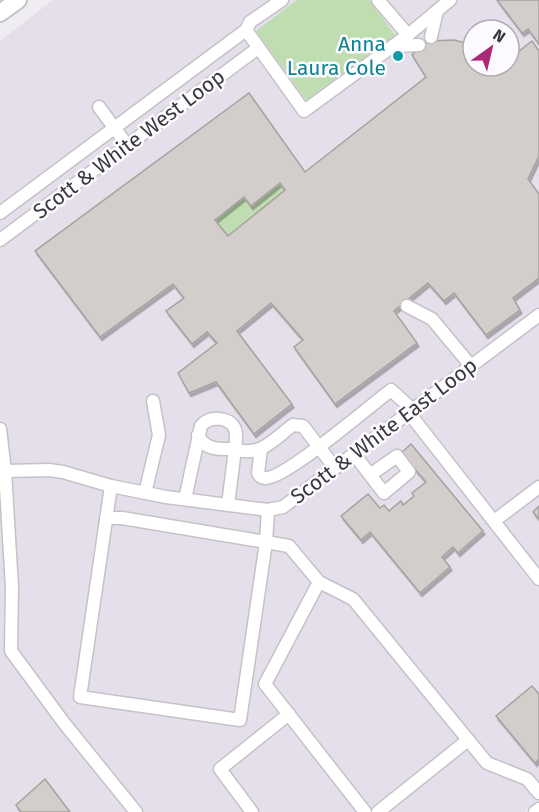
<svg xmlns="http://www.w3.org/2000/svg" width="539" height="812" font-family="'Fira Sans',sans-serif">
<defs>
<filter id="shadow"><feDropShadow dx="2" dy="3.5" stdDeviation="0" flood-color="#0004"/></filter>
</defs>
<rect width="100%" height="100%" fill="#efecf2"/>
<path fill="#e4dfeb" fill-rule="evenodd" d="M53,0h486v800l-15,12h-524v-771zM473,30h36v36h-36z"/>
<g fill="#c0ddb1">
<path d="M297,0h72l27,36 -90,64 -50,-69z"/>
<path d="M280,183l5,7 -57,46 -13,-16 29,-23 7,8z"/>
</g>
<g fill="#d3cecb" stroke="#a6a19d" stroke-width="1.5" fill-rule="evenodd" filter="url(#shadow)">
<path d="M497,0h42v44l-11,-15 -6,4z"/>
<path d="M454,40l19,5v21h36v-12l5,1 18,-14 7,10v105l-11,23 11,15v84l-26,20 7,12 -34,25 -32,-42 -10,8 -16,-18 -34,28 23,32 -82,61 -41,-57 9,-7 -32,-37 -34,28 55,73 -38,30 -38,-52 -27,11 -11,-20 39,-30 -10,-11 -15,12 -26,-33 18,-13 -11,-14 -73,53 -65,-86 214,-158 56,79 121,-95 -14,-22 16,-14zM280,183l5,7 -57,46 -13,-16 29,-23 7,9z"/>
<path d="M411,444l72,87 -25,22 -5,-6 -11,10 8,10 -30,26 -50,-61 -9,8 -20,-24 27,-22 12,14 4,-3 5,6 12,-10 2,4 11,-9 -2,-3 14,-11 -25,-29z"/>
<path d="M539,506v13l-6,-7z"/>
<path d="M532,686l7,8v65l-4,4 -39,-47z"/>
<path d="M45,779l25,33h-49l-5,-7z"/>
</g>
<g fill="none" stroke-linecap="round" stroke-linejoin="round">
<defs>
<g id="minor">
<path d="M282,0l-32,22 -4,8 58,81 104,-76 42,-35"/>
<path d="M378,0l30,35"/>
<path d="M431,37l6,-26"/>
<path d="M393,46l26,-1"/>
<path d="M99,107l28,38"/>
<path d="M0,213l246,-183"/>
<path d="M0,240l258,-192"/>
<path d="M407,306l25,13 39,47"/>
<path d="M409,413l130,166"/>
<path d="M0,429l5,42 7,116 -1,64 53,72 72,89"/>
<path d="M198,435c7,16 22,14 37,14l-7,56"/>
<path d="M261,449l-3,24c2,3 3,5 7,5 19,2 106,-73 126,-88l22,20"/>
<path d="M354,454l30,39 25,-21 -12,-16 -27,19"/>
<path d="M5,471l44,-1 14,2 48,14 55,11 102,13 15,-3 256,-192"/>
<path d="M145,493l14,-58 -6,-34"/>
<path d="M185,499l16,-73c8,-10 28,-10 34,3 2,7 1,14 0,20 25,9 39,-10 58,-24l10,1 32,42"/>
<path d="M268,510l-2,32 23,4 30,36 34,17 134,164 40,16 12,14"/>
<path d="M106,518h16l144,24 -26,178 -160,-23c10,-70 20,-140 31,-211"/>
<path d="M494,521l45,-34"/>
<path d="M319,582l-54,102 100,128"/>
<path d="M252,812l-32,-43 69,-55"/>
<path d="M378,812l90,-72"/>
<path d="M535,812l4,-3"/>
</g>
<path id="major" d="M0,13l18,-13"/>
</defs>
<use href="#minor" stroke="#c4c2c7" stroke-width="15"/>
<use href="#major" stroke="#c4c2c7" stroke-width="20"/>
<use href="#minor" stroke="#fff" stroke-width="12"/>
<use href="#major" stroke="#fff" stroke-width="16"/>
</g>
<circle fill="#0f9aa8" stroke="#fcfaff" stroke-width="2" cx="398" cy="56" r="6"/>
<g text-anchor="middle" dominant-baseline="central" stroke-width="5" stroke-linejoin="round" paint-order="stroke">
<g font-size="21" fill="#0d838f" stroke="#fcfaff" text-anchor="end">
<text x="386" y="44">Anna<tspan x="386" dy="24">Laura Cole</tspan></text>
</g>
<g font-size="21" fill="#39383a" stroke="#fcfaff">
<text transform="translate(129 144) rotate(-37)">Scott &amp; White West Loop</text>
<text transform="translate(384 431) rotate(-37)">Scott &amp; White East Loop</text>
</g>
</g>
<g transform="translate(491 48) rotate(34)"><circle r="28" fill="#fcfaff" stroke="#aeacb0" stroke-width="1.5"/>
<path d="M0-4.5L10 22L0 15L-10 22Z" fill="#ab2974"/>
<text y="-9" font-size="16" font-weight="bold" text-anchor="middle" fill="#39383a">N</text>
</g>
</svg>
